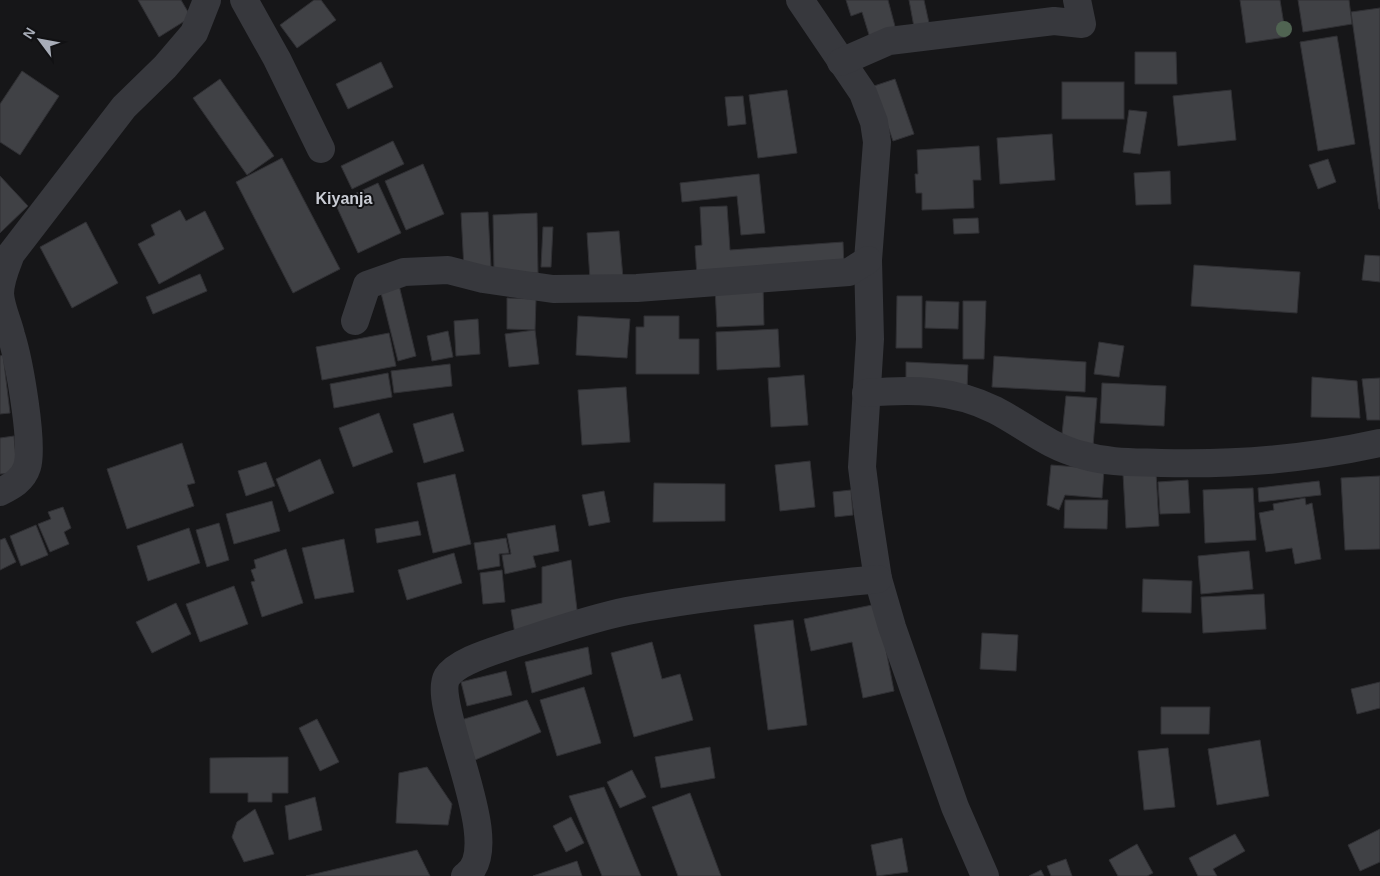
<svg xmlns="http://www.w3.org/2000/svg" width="1380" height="876" font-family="Arial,sans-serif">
<rect width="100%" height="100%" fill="#161618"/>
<g fill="#404145" stroke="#303034">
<path d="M138,0h43l10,17 -32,20z"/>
<path d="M314,0h7l15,20 -39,28 -17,-23z"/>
<path d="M846,0h42l8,30 -26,8 -8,-26 -11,4z"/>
<path d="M909,0h15l5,23 -15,4z"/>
<path d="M1240,0h40l6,37 -40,6z"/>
<path d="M1298,0h51l3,24 -49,8z"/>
<path d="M1380,8v201h-1l-28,-197z"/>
<path d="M1337,36l18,108 -37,7 -18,-109z"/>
<path d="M1135,52h41l1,32h-42z"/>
<path d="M381,62l12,25 -45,22 -12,-25z"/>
<path d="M22,71l37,25 -39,59 -20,-13v-38z"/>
<path d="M220,79l54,77 -27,19 -54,-77z"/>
<path d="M895,79l19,55 -21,7 -19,-55z"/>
<rect x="1062" y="82" width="62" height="37"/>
<path d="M787,90l10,63 -39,5 -9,-63z"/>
<path d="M1231,90l5,50 -58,6 -5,-50z"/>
<path d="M743,96l3,28 -18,2 -3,-29z"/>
<path d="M1129,110l18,2 -7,42 -17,-2z"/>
<path d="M1052,134l3,46 -55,4 -3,-46z"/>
<path d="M393,141l11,23 -52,25 -11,-23z"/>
<path d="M979,146l2,34h-8l1,28 -52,2v-17h-6l-1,-19h3l-1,-24z"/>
<path d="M282,158l58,111 -47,24 -57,-111z"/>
<path d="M1328,159l8,23 -18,7 -9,-24z"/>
<path d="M423,164l21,50 -38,16 -21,-49z"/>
<path d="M1170,171l1,33 -35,1 -2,-32z"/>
<path d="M759,174l6,59 -24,2 -4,-39 -55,6 -2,-19z"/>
<path d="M0,176l28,30 -28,27z"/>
<path d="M378,183l23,50 -43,20 -23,-50z"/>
<path d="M727,206l3,44 113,-8 1,24 -147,11 -2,-31 7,-1 -2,-38z"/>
<path d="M180,210l6,11 19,-10 19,38 -65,35 -21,-40 17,-9 -4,-10z"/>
<path d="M488,212l3,55 -27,2 -3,-56z"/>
<path d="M537,213l1,60 -44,1 -1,-59z"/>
<path d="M978,218l1,15 -25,1 -1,-15z"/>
<path d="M86,222l32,61 -46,25 -32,-61z"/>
<path d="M543,227h10l-2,40h-10z"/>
<path d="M619,231l4,47 -33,2 -3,-47z"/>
<path d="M1365,255l15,1v26l-18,-2z"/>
<path d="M1194,265l106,7 -3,41 -106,-7z"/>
<path d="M200,274l7,17 -54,23 -7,-17z"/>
<path d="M398,281l18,75 -18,5 -19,-76z"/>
<path d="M763,286l1,39 -47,2 -2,-39z"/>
<path d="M897,296h25v52h-26z"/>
<path d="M507,298l29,1 -1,31 -28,-1z"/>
<path d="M926,301l33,1 -1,27 -33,-1z"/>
<path d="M963,301h23l-2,58h-21z"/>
<path d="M578,316l52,3 -3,39 -51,-3z"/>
<path d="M644,316h35v23h20v35h-63v-47h8z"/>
<path d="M478,319l2,35 -24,2 -2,-35z"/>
<path d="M778,329l2,38 -63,3 -1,-38z"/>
<path d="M535,330l4,34 -30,3 -4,-33z"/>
<path d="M448,331l5,26 -21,4 -5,-25z"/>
<path d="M389,333l7,33 -74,14 -6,-33z"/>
<path d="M1099,342l25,4 -5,31 -25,-3z"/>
<path d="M3,355l7,58 -10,1v-58z"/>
<path d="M994,356l92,6 -1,30 -93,-5z"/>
<path d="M906,362l62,3 -1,24 -61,-2z"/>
<path d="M450,364l2,22 -58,7 -3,-22z"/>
<path d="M388,373l4,24 -58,11 -4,-24z"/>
<path d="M804,375l4,50 -37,2 -3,-49z"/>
<path d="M1312,377l45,4 3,37 -49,-1z"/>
<path d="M1380,378v42h-13l-5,-41z"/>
<path d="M1102,383l64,3 -2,40 -64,-3z"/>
<path d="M626,387l4,55 -48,3 -4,-55z"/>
<path d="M1066,396l31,2 -4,48 -32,-2z"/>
<path d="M379,413l14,39 -40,15 -14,-39z"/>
<path d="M453,413l11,38 -40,12 -11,-39z"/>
<path d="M14,436l3,37 -17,1v-36z"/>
<path d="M182,443l13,40 -8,2 7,21 -67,23 -20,-60z"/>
<path d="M320,459l14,34 -45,19 -13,-33z"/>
<path d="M810,461l5,46 -35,4 -5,-46z"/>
<path d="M266,462l9,24 -29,10 -8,-25z"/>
<path d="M1051,465l53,4 -2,29 -37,-3 -6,15 -12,-5z"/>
<path d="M1156,472l3,54 -33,2 -3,-54z"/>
<path d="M455,474l16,70 -38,9 -16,-70z"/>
<path d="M1380,476v73l-35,1 -4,-72z"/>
<path d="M1188,480l2,33 -30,1 -2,-32z"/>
<path d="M1319,481l2,14 -62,7 -1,-14z"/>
<path d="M654,483l71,1v37l-72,1z"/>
<path d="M1253,488l3,52 -51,3 -2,-53z"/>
<path d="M851,490l2,25 -18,2 -2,-25z"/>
<path d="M604,491l6,31 -21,4 -7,-31z"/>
<path d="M1305,498l1,7 6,-2 9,56 -26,5 -3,-16 -26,4 -7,-39 15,-3 -1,-6z"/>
<path d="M1065,500h43l-1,29 -43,-1z"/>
<path d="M272,501l8,30 -46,13 -8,-30z"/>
<path d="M63,507l8,21 -7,4 5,12 -19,8 -12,-28 13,-5 -3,-7z"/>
<path d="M418,521l3,14 -44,8 -2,-14z"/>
<path d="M219,523l10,37 -22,7 -11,-37z"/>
<path d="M36,525l12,30 -27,11 -11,-30z"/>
<path d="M555,525l4,26 -26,5 3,11 -31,7 -3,-19 9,-1 -4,-20z"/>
<path d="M189,528l11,35 -52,18 -11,-35z"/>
<path d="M5,538l11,24 -16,8v-30z"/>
<path d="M506,538l3,15 -10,1 1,12 -22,4 -4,-27z"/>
<path d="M344,539l10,53 -39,7 -13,-51z"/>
<path d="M286,549l17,54 -41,14 -11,-35 4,-1 -4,-11 5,-2 -2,-8z"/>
<path d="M1249,551l4,38 -52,5 -3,-38z"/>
<path d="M454,553l8,30 -55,17 -9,-30z"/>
<path d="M571,560l7,58 -63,16 -4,-24 31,-7v-36z"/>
<path d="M502,570l3,32 -22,2 -3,-31z"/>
<path d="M1143,579l49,2 -1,32 -49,-1z"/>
<path d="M234,586l14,38 -48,18 -14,-38z"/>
<path d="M1264,594l2,35 -63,4 -2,-36z"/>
<path d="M176,603l15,31 -39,19 -16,-31z"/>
<path d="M877,604l17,87 -31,7 -11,-56 -41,9 -7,-32z"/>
<path d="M793,620l14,105 -39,5 -14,-105z"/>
<path d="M982,633l36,2 -2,36 -36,-2z"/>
<path d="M652,642l10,37 18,-5 13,46 -59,17 -23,-84z"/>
<path d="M588,647l4,27 -60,19 -7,-31z"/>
<path d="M506,671l6,24 -45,11 -6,-24z"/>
<path d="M1380,682v26l-23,6 -6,-25z"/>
<path d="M584,687l17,56 -44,13 -17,-56z"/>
<path d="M527,700l14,32 -66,28 -14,-40z"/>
<path d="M1161,707h49l-1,27h-48z"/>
<path d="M317,719l22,43 -19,9 -21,-43z"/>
<path d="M1260,740l9,56 -52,9 -9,-56z"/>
<path d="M710,747l5,31 -54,10 -6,-31z"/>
<path d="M1168,748l7,59 -31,3 -6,-59z"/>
<path d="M288,757v36h-16v9h-24v-9h-38v-35z"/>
<path d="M427,767l25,37 -4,21 -52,-2 3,-50z"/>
<path d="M632,770l14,27 -26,11 -13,-26z"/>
<path d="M604,787l37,89h-39l-33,-80z"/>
<path d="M690,793l31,83h-43l-26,-69z"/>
<path d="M315,797l7,33 -33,10 -4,-34z"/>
<path d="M255,809l19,45 -30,8 -12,-25 5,-15z"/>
<path d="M571,817l13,26 -18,9 -13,-26z"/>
<path d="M1380,829v33l-20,9 -12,-26z"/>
<path d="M1235,834l10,17 -32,18 4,7h-19l-9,-18z"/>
<path d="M902,838l6,34 -31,4 -6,-31z"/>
<path d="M1137,844l16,29 -6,3h-29l-9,-16z"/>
<path d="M417,850l13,26h-124z"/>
<path d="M1066,859l6,17h-21l-4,-10z"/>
<path d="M577,861l5,15h-49z"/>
<path d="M1041,870l3,6h-15z"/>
</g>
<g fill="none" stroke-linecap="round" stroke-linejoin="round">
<g stroke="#37383d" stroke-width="28">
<path d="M244,0l33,59 44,90"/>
<path d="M800,0l63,93 11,29 3,20 -9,118 2,79 -8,128 6,47 10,65 14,48 63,180 30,69"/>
<path d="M841,62l48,-21 165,-20 28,3 -5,-24"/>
<path d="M355,321l12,-36 37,-13 44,-2 35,9 70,10 84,-1 212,-16 19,-12"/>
<path d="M866,393c45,-4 87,-4 129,17 31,16 52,36 87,45 27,8 52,7 79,8 75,2 147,-4 219,-20"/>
<path d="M0,492c12,-6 23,-12 27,-25 7,-23 -8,-107 -16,-132 -3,-13 -10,-27 -11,-41 0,-14 6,-27 11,-40l113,-147 41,-40 29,-34 13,-33"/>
<path d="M465,876c44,-28 -35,-170 -18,-199 10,-16 47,-26 64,-32 38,-12 77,-26 116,-34 83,-16 167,-23 251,-32"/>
</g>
</g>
<circle fill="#506452" cx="1284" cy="29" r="8"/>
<g text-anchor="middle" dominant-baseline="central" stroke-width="4" stroke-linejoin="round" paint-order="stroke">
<g font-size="16" font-weight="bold" fill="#c9ccd4" stroke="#111113">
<text x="344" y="198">Kiyanja</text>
</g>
</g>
<g transform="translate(40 40) rotate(302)" stroke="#111113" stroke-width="4" paint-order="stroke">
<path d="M0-4L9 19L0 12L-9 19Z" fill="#a8adb8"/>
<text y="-8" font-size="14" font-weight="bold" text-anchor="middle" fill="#a8adb8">N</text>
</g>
</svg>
